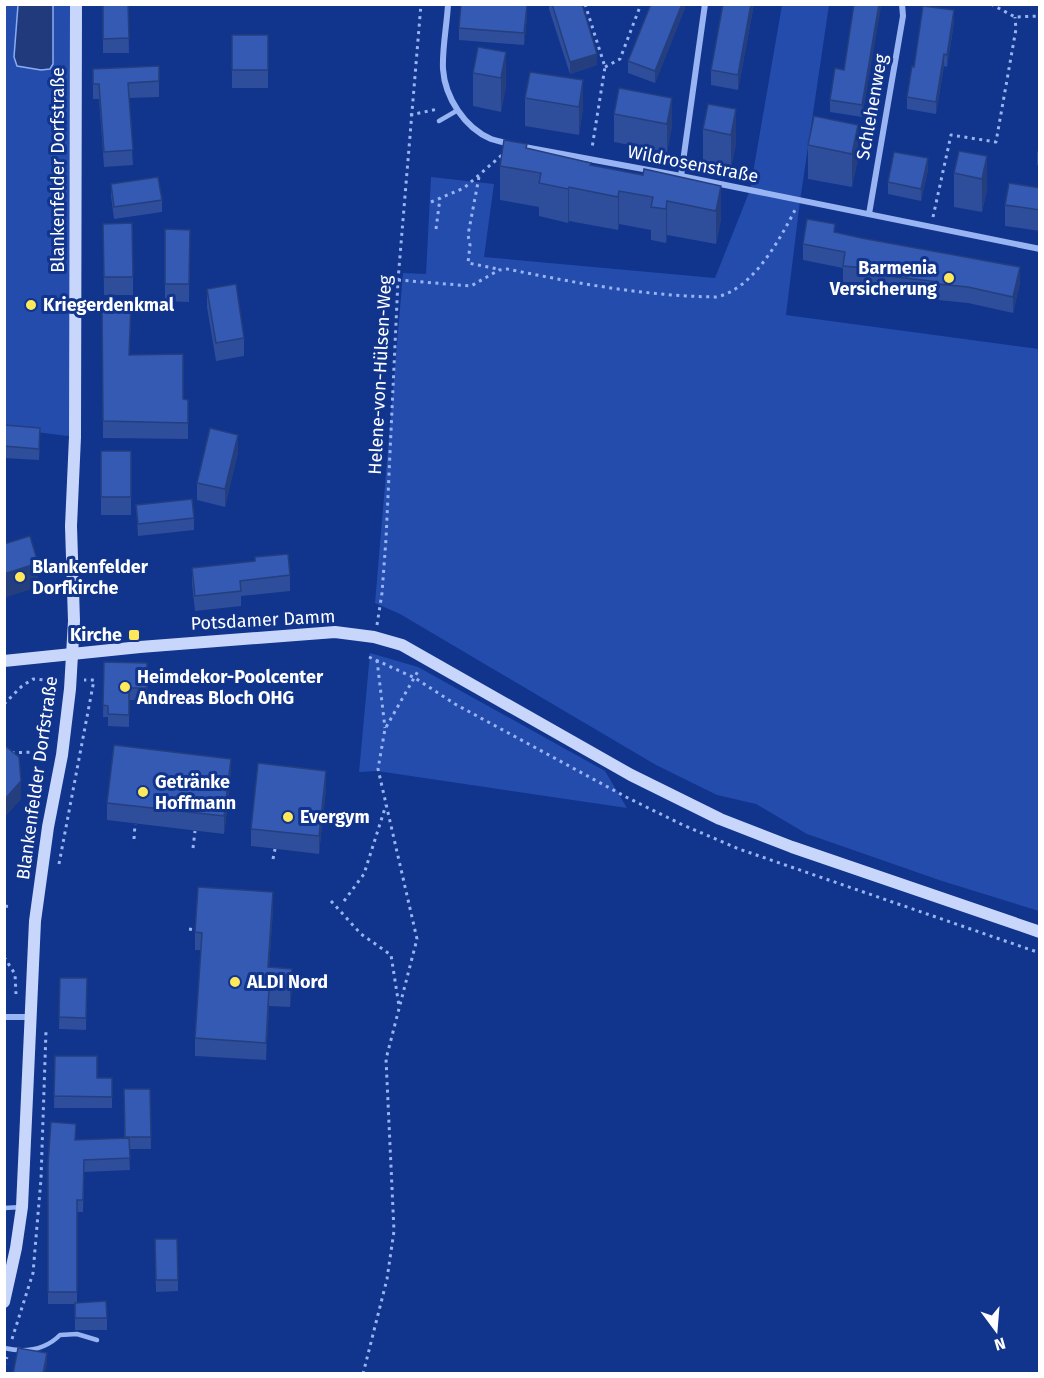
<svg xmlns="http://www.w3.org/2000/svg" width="1044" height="1378" font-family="'Fira Sans',sans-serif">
<rect width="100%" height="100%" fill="#11348c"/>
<g fill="#234cac">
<path d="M5,5h71l-1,432 -70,-9z"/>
<path d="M782,5h47l-29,196 -14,114 253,34v562l-97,-30 -135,-47 -51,-30 -39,-9 -61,-30 -256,-151 -25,-11 28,-330 23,1 5,-97 63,7 -10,73 231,21 35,-88z"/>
<path d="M370,653l48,14 187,104 22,37 -250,-37 -18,1z"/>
</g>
<path fill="#203a7c" stroke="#8bacf5" stroke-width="1.5" d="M18,5h35v59l-3,5 -9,1 -24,-4 -3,-9z"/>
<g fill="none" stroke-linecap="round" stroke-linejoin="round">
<g stroke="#99b4f2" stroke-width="3" stroke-dasharray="3 4.5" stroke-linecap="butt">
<path d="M585,4l20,63 -13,81"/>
<path d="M991,4l24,13 25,-1"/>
<path d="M605,67l15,-8 21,-55"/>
<path d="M410,115l28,-6"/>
<path d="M479,177l-11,58 2,10 -2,18 30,6"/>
<path d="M431,202l33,-14 39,-34"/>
<path d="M933,217l18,-82 45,7 20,-113 -1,-12"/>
<path d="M436,229l4,-31"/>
<path d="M398,280l73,6 28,-16 8,-1c69,14 137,27 209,28 36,-7 63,-56 79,-87"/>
<path d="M377,625l5,-32 4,-54 12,-259 23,-276"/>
<path d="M369,657l46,21 40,26 173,94 55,27 56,24 301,104"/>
<path d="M377,660l8,68"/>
<path d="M4,704l18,-18 11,-7 23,2"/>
<path d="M4,753l35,-1"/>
<path d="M134,839l1,-15"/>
<path d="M193,848l2,-17"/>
<path d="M273,859l2,-10"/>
<path d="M59,864l35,-184h-10"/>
<path d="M331,901l30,33 30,21 8,51"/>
<path d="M344,901l20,-27 22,-69"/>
<path d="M5,906l7,1"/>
<path d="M189,929l7,1"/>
<path d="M4,957l11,17 1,20"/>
<path d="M12,1339l21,-66 8,-94 5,-148"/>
<path d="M4,1366l3,-9"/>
<path d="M363,1374l24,-95 7,-48 -8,-172 31,-120 -39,-170 7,-40 33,-58"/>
</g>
<g stroke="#99b4f2" stroke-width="4.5">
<path d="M439,121l19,-11"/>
<path d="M4,1208l18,-1"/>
<path d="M4,1348c22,5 41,2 56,-13l17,-1 20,6"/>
</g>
<g stroke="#99b4f2" stroke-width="6">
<path d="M448,4c-1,21 -6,44 -5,65 2,29 22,59 48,70 6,2 13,3 18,5"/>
<path d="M519,146l162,30 359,73"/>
<path d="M681,176l24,-172"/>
<path d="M869,214l34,-198 -1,-12"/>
<path d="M4,1017h26"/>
</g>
<g stroke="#c8d6fc" stroke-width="12">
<path d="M4,661l136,-14 195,-15 39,5 28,8 229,130 89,44 72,28 248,85"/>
<path d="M4,1302l12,-54 6,-41 13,-286 13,-94 14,-72 8,-66 4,-68 -3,-95 4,-89 1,-433"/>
</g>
</g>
<g fill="#2e4d9b">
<path d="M103,4h25l1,49h-26z"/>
<path d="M549,4h33l15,61 -27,9 -21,-65z"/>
<path d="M685,4v4l-30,75 -27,-10v-12z"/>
<path d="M723,4h31l-16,86 -27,-5v-15z"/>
<path d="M881,4l-19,113 -32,-5v-12l14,-30z"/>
<path d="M527,17l-3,28 -65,-5v-12z"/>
<path d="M954,22l-7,45 -3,-1 -8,48 -29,-5v-12l7,-30z"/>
<rect x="232" y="35" width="36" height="53"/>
<path d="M506,52v34l-5,26 -28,-6v-33z"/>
<path d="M93,69l66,12v16l-30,1 4,67 -29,2 -5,-68h-6z"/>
<path d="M530,72l53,36 -4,27 -54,-9v-28z"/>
<path d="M619,88l53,38 -5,26 -53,-10v-28z"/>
<path d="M736,109v34l-5,25 -28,-6v-33z"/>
<path d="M814,116l44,42 -6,29 -44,-8v-34z"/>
<path d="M1040,144v21h-3v-12z"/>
<path d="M527,148l64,17 52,10 78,11v33l-5,25 -49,-9 -1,8 -15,-3v-10l-32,-6 -1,6 -49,-9 -1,2 -29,-7v-9l-39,-7v-34z"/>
<path d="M987,156v34l-5,22 -28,-5v-34z"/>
<path d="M928,170l-7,31 -33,-7v-12z"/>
<path d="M111,184l51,16v12l-48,7 -3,-23z"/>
<path d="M1040,188v43l-35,-5v-21z"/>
<path d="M103,224l30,53v18h-29z"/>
<path d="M165,229l25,1 -1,72 -24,-1z"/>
<path d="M835,232l185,51 -7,30 -45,-10 -30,-3v-3l-49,-6v-5l-46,-4v-14l-40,-8v-16z"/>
<path d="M207,289l37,49v18l-28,5 -9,-54z"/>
<path d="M102,303l29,17 -2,35 54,44 5,1v39l-85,-1z"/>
<path d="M4,425l36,15 -1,20 -35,-2z"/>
<rect x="101" y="451" width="30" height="64"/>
<path d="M238,452l-13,55 -28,-7v-17z"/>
<path d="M136,505l58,13v12l-56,6z"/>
<path d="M192,568l98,7v16l-49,5v10l-46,5 -3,-27z"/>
<path d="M104,662l43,1v37h-18v27l-21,-1v-9h-5z"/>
<path d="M4,745l17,54 -17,18z"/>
<path d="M231,777l-7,57 -117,-14v-17z"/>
<path d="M326,789l-7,65 -68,-8v-17z"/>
<path d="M273,910l-4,57 23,20 -2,20 -21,-1 -3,54 -71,-4v-18l6,-88h-6v-18z"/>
<path d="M60,978h27l-1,52 -27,-1z"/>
<path d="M55,1056l42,22h15v30h-58z"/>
<path d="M124,1089h26l1,60h-22l1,21 -46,2 -1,40h-6v91l30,15v12h-32v-26h-27v-140l28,-24 48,-2z"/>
<path d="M155,1251l23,29v11l-22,1z"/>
</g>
<g fill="#253f7e">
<path d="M682,4h3v4l-30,75v-12z"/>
<path d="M751,4h3l-16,86v-15z"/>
<path d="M879,4h2v4l-19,109v-12z"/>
<path d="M527,5v12l-3,28v-12z"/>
<path d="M954,10v12l-7,45v-12z"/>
<path d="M506,52v34l-5,26v-34z"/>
<path d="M597,54v11l-27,9v-12z"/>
<path d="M944,54v12l-8,48v-12z"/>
<path d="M583,80v28l-4,27v-28z"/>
<path d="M672,98v28l-5,26v-28z"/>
<path d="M736,109v34l-5,25v-33z"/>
<path d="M858,125v33l-6,29v-33z"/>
<path d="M987,156v34l-5,22v-33z"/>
<path d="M928,158v12l-7,31v-12z"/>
<path d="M721,186v33l-5,25v-33z"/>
<path d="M569,187v34l-1,2v-34z"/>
<path d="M619,191v33l-1,6v-33z"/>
<path d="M667,201v34l-1,8v-34z"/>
<path d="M1020,267v16l-7,30v-16z"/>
<path d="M238,435v17l-13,55v-18z"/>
<path d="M38,563v24l-34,11v-24z"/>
<path d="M231,759v18l-7,57v-18z"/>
<path d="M326,771v18l-7,65v-18z"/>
<path d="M21,781v18l-16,18v-17z"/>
<path d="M6,879v18l-2,10v-17z"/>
<path d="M273,892v18l-5,75v-18z"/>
<path d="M292,969v18l-2,20v-18z"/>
<path d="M269,988v18l-3,54v-17z"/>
<path d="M47,1353v11l-2,10h-2z"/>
</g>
<g fill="#355ab4" stroke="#253f7e" stroke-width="1.5">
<path d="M103,4h25l1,34 -26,1z"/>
<path d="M461,4h53l13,1 -3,28 -65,-5z"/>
<path d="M552,4h30l15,50 -27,8z"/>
<path d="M651,4h31l-27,67 -27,-10z"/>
<path d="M723,4h28l-13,71 -27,-5z"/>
<path d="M854,4h25l-17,101 -32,-5 5,-32 9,2z"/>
<path d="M923,6l31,4 -7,45 -3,-1 -8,48 -29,-5 5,-31 2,1z"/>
<rect x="232" y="35" width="36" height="35"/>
<path d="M478,47l28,5 -5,26 -28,-5z"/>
<path d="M159,66v15l-31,2 5,67 -29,2 -5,-68h-6v-15z"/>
<path d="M530,72l53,8 -4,27 -54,-9z"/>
<path d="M619,88l53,10 -5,26 -53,-10z"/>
<path d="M708,104l28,5 -5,26 -28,-6z"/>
<path d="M814,116l44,9 -6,29 -44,-9z"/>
<path d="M504,140l23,4 -1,4 65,15 -1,2 53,10 1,-6 77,17 -5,25 -49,-10 -1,8 -15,-2 2,-10 -34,-6 -1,6 -49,-10 -1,2 -29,-6 2,-10 -41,-7z"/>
<path d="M959,151l28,5 -5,23 -28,-6z"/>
<path d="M894,152l34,6 -7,31 -33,-7z"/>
<path d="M158,177l4,23 -48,7 -3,-23z"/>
<path d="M1009,183l31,5v22l-35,-5z"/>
<path d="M807,219l28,5 -1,8 27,6 159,29 -7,30 -45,-10 -30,-3v-2l-49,-6v-6l-46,-4 2,-14 -42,-8z"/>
<path d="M132,223l1,54h-29l-1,-53z"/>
<path d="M165,229l25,1 -1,54h-24z"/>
<path d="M236,284l8,54 -28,5 -9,-54z"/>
<path d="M102,303l29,1 -2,51 54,-1v45l5,1v23l-85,-2z"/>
<path d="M4,425l36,3 -1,21 -35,-3z"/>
<path d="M210,428l28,7 -13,54 -28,-6z"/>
<rect x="101" y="451" width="30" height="46"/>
<path d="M192,499l2,19 -56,6 -2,-19z"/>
<path d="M30,536l8,27 -34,11v-30z"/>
<path d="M288,554l2,21 -50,6 1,10 -46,5 -3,-28 63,-7v-4z"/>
<path d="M104,662l43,1v25h-18v27l-21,-1v-8l-5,-1z"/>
<path d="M4,745l15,12 2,24 -17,19z"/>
<path d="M114,745l117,14 -7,57 -117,-13z"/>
<path d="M258,763l68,8 -7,65 -68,-7z"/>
<path d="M198,887l75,5 -5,75 24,2 -2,20 -21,-1 -3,55 -71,-5 7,-105 -7,-1z"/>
<path d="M60,978h27l-1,40 -27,-1z"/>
<path d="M55,1056h42v22h15v19l-58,-1z"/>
<path d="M124,1089h26l1,48h-26z"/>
<path d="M51,1122l25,2 -1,16 54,-2 1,20 -46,2 -1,40h-6v92h-29v-128z"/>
<path d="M155,1239h22l1,41h-22z"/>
<path d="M106,1301l1,17h-32v-15z"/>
<path d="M18,1348l29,5 -4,21h-30z"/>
</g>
<g fill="#ffe95a" stroke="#11348c" stroke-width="2">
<circle cx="949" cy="278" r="6"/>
<circle cx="31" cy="305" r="6"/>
<circle cx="20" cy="577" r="6"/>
<rect x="128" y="629" width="12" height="12" rx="3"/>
<circle cx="125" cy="687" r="6"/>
<circle cx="143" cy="792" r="6"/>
<circle cx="288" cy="817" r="6"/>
<circle cx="235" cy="982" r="6"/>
</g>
<g text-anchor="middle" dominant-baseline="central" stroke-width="6" stroke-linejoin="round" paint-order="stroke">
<g font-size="18" fill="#fff" stroke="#11348c">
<text transform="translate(872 107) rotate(-80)">Schlehenweg</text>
<text transform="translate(693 164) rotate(11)">Wildrosenstraße</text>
<text transform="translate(58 170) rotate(-90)">Blankenfelder Dorfstraße</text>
<text transform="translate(380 375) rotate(-87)">Helene-von-Hülsen-Weg</text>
<text transform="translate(263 620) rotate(-3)">Potsdamer Damm</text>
<text transform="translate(37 778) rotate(-82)">Blankenfelder Dorfstraße</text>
</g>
<g font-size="18" font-weight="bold" fill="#fff" stroke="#11348c" text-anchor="start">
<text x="937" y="268" text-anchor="end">Barmenia<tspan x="937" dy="21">Versicherung</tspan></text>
<text x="43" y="305">Kriegerdenkmal</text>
<text x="32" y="567">Blankenfelder<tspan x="32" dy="21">Dorfkirche</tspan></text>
<text x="122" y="635" text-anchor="end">Kirche</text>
<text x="137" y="677">Heimdekor-Poolcenter<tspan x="137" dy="21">Andreas Bloch OHG</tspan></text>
<text x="155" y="782">Getränke<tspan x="155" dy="21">Hoffmann</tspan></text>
<text x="300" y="817">Evergym</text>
<text x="247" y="982">ALDI Nord</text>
</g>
</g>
<rect width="1044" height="1378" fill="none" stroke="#ffffff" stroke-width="12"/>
<g transform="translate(996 1330) rotate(164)" stroke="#11348c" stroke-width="4.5" paint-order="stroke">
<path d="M0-4.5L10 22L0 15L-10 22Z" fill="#ffffff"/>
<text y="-9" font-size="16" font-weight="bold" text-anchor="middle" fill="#ffffff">N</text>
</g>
</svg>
